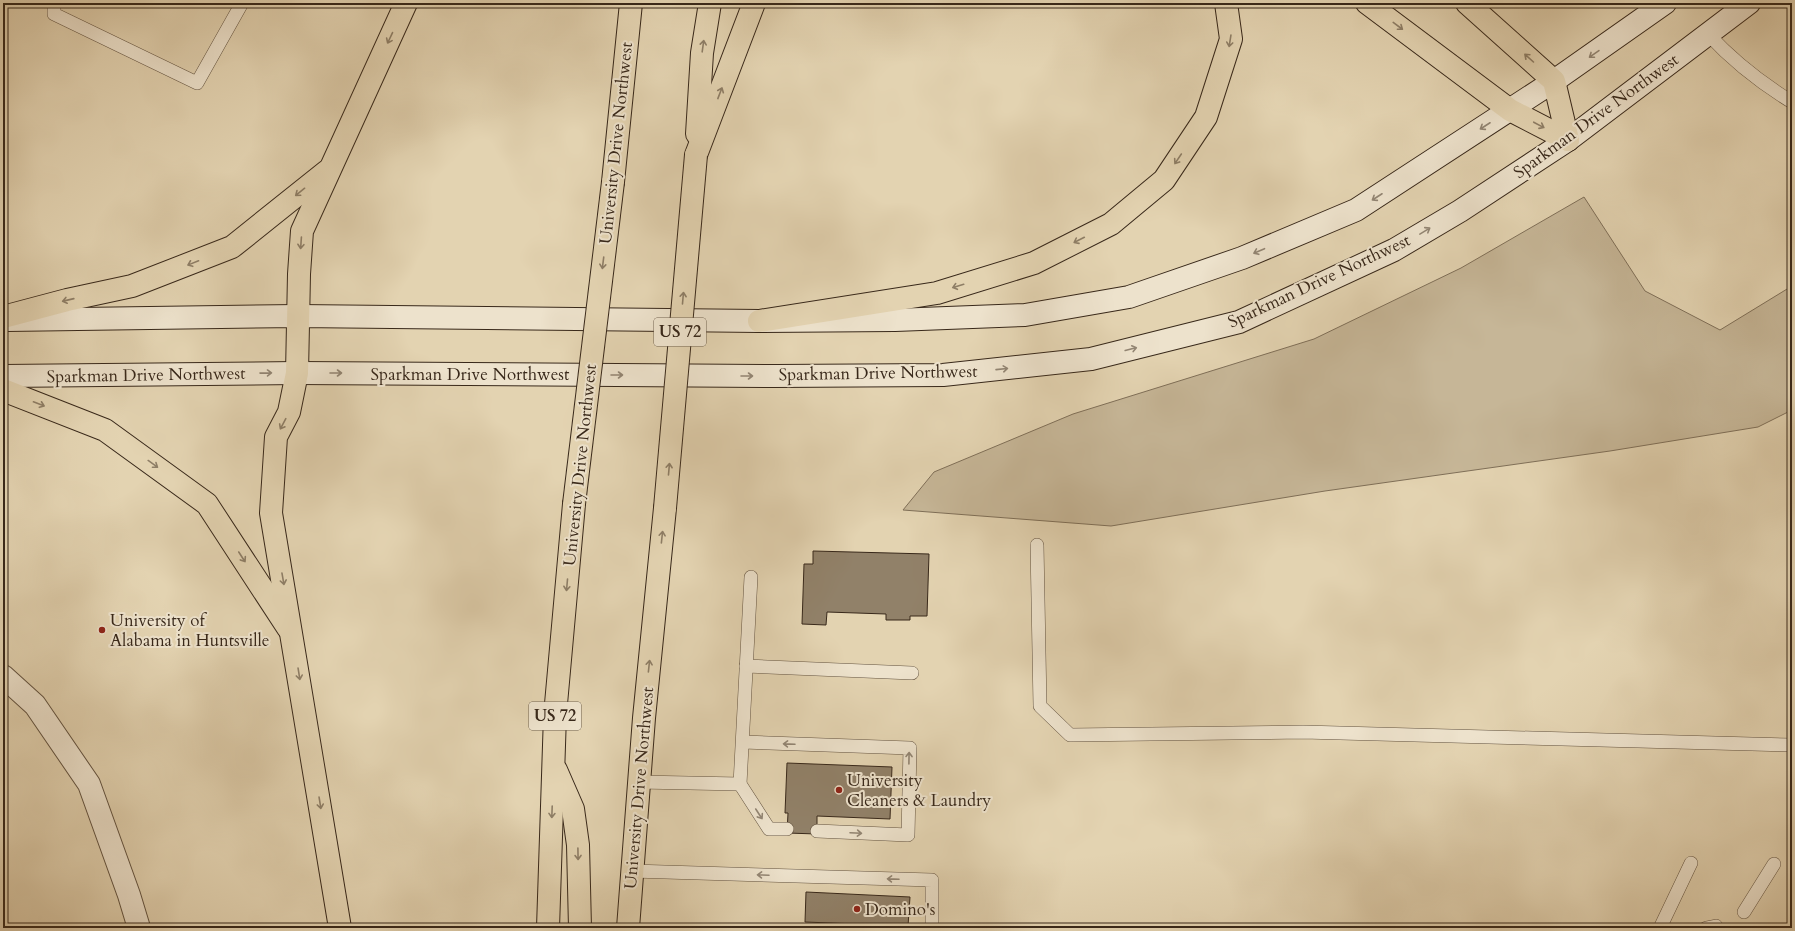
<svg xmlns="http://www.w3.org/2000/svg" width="1795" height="931" font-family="Cardo,serif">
<rect width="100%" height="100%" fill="#e3d3b1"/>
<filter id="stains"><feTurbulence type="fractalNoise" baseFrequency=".005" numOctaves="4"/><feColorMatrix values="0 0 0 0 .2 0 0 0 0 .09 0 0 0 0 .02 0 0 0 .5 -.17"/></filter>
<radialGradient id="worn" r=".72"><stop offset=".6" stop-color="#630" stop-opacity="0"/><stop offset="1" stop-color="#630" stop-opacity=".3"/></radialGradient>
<path fill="#c6b697" stroke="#7f6f58" d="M1584,197l61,94 75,39 72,-44v124l-34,17 -148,24 -285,40 -214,35 -208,-16 31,-38 139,-58 241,-75 147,-71z"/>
<g fill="#918169" stroke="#38281a">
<path d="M813,551l116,3 -2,62h-17v4h-24v-6l-59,-2 -1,13 -24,-1 2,-60h9z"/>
<path d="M787,763l105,4 -2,52 -73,-3v18l-30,-1 1,-20h-3z"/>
<path d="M806,892l104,5 -2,29 -103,-4z"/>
</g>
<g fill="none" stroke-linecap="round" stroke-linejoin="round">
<defs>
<g id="lane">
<path d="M54,3v11l143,69 45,-80"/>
<path d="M1708,34c25,27 53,49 84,68"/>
<path d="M1037,545l3,161 30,29 233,-3 489,13"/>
<path d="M751,577l-11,207 29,45h18"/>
<path d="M746,666l166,7"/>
<path d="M743,742l167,6 -2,87 -91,-4"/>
<path d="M639,782l101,2"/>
<path d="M632,871l300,9v48"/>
<path d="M1744,912l30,-48"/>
<path d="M1660,928l31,-65"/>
<path d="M1706,928l10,-2"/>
</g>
<path id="street" d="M3,676l32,29 54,79 40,111 10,33"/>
<g id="secondary">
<path d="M7,320l291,-4 461,5 136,-1 130,-5 104,-18 113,-39 114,-48 198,-129 111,-78"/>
<path d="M3,376l294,-3 478,3 168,-1 148,-16 148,-37 155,-72 66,-39 108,-71 181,-137"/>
</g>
<g id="highway">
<path d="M1367,3l143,107 58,30"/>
<path d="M1467,3l87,78 14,59"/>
<path d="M697,134l5,-81 8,-50"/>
<path d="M696,155l58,-152"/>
<path d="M613,182l18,-179"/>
<path d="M3,317l64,-17 65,-14 100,-39 95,-76"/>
<path d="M759,321l178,-28 97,-30 77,-39 53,-44 42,-63 25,-78 -5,-36"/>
<path d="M3,390l102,40 102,74 81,124"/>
<path d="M556,770l17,39 5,36 2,83"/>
<path d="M340,928l-69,-415 5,-76 13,-25 8,-39 2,-99 3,-43 104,-228"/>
<path d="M548,928l7,-213 19,-211"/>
<path d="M628,928l16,-210 21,-210"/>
</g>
</defs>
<use href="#lane" stroke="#635340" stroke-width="14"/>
<use href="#street" stroke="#635340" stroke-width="24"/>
<use href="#secondary" stroke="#38281a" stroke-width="24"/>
<use href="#highway" stroke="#38281a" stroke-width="24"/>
<use href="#lane" stroke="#ede2cc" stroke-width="13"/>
<use href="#street" stroke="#ede2cc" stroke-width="22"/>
<use href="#secondary" stroke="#ede2cc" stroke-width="22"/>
<use href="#highway" stroke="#e3d3b1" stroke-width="22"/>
<defs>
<g id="highway-bridge">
<path d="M574,504l39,-322"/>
<path d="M665,508l31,-353"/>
</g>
</defs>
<use href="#highway-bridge" stroke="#38281a" stroke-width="24" stroke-linecap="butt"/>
<use href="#highway-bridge" stroke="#e3d3b1" stroke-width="22"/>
</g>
<defs><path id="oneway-shaft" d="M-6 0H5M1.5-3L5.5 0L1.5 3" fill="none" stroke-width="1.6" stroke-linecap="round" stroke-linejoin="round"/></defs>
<g stroke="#8e7e66">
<use href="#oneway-shaft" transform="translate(1398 26) rotate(37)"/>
<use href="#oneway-shaft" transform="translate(390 38) rotate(115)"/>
<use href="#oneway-shaft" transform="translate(1230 41) rotate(99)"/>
<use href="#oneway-shaft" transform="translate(703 46) rotate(-82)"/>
<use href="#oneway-shaft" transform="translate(1529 58) rotate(-138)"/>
<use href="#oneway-shaft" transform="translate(720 93) rotate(-69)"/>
<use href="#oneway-shaft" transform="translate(1539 125) rotate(28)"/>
<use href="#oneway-shaft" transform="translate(1178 159) rotate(124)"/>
<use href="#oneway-shaft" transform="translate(300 192) rotate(141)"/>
<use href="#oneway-shaft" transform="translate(1079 240) rotate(153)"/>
<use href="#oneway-shaft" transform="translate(301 243) rotate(94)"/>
<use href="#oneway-shaft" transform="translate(193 263) rotate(158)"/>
<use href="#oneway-shaft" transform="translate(603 263) rotate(97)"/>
<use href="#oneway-shaft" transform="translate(958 286) rotate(163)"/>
<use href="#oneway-shaft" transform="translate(683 298) rotate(-85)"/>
<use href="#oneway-shaft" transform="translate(68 300) rotate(167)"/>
<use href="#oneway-shaft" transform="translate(39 404) rotate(21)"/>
<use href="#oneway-shaft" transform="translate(283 424) rotate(118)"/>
<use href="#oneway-shaft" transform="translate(153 464) rotate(36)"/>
<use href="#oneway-shaft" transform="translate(669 469) rotate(-85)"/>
<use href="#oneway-shaft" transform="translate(662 537) rotate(-84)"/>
<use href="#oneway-shaft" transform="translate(242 557) rotate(57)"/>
<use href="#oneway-shaft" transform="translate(283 579) rotate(80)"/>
<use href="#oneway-shaft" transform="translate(567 585) rotate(95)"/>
<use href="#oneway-shaft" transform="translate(649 666) rotate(-84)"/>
<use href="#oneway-shaft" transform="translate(299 674) rotate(81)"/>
<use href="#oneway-shaft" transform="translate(320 803) rotate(81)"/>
<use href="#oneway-shaft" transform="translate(552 812) rotate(92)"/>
<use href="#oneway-shaft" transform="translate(578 854) rotate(89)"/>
</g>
<g stroke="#928573">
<use href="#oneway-shaft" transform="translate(1594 54) rotate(145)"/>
<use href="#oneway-shaft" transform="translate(1485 126) rotate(147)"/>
<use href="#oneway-shaft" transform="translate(1377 197) rotate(147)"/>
<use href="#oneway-shaft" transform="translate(1425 231) rotate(-31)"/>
<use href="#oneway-shaft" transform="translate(1259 251) rotate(157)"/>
<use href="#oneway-shaft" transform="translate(1131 349) rotate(-14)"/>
<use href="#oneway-shaft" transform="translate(1002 369) rotate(-6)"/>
<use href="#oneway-shaft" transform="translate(266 373) rotate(-1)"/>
<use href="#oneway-shaft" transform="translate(336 373)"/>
<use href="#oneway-shaft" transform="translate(617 375)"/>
<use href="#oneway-shaft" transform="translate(747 376)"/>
<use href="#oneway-shaft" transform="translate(789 744) rotate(-178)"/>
<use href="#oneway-shaft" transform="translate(909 758) rotate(-89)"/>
<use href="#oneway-shaft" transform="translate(759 814) rotate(57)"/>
<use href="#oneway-shaft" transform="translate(856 833) rotate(3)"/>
<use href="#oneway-shaft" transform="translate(763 875) rotate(-178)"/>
<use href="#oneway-shaft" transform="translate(893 879) rotate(-178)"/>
</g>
<g fill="#8f2418" stroke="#ede2cc" stroke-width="1.5">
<circle cx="102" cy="630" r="4"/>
<circle cx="839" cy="790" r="4"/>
<circle cx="857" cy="909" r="4"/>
</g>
<g text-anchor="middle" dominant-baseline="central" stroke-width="4" stroke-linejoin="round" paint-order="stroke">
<g fill="#ede2cc" stroke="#6e604f" stroke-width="1">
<rect x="654" y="318" width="52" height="28" rx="3"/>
<rect x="529" y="702" width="52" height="28" rx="3"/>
</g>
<g font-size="16" font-weight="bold" fill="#38281a">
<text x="680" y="332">US 72</text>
<text x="555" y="716">US 72</text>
</g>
<g font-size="17" fill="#38281a" stroke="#ede2cc">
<text transform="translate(1596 116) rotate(-36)">Sparkman Drive Northwest</text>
<text transform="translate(616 143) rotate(-84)">University Drive Northwest</text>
<text transform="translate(1319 281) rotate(-25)">Sparkman Drive Northwest</text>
<text transform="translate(878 373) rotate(-1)">Sparkman Drive Northwest</text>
<text x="470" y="374">Sparkman Drive Northwest</text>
<text transform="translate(146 375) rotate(-1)">Sparkman Drive Northwest</text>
<text transform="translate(580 465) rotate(-84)">University Drive Northwest</text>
<text transform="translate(639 788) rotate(-85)">University Drive Northwest</text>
</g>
<g font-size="17" fill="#38281a" stroke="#ede2cc" text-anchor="start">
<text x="110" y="620">University of<tspan x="110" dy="20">Alabama in Huntsville</tspan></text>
<text x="847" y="780">University<tspan x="847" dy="20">Cleaners &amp; Laundry</tspan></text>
<text x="865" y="909">Domino's</text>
</g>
</g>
<rect width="1795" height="931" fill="none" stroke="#e3d3b1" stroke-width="16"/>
<rect x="4" y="4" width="1787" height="923" fill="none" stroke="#38281a" stroke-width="2"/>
<rect x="8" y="8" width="1779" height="915" fill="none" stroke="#38281a"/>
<rect width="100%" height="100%" filter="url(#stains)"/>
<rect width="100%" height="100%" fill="url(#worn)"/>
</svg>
